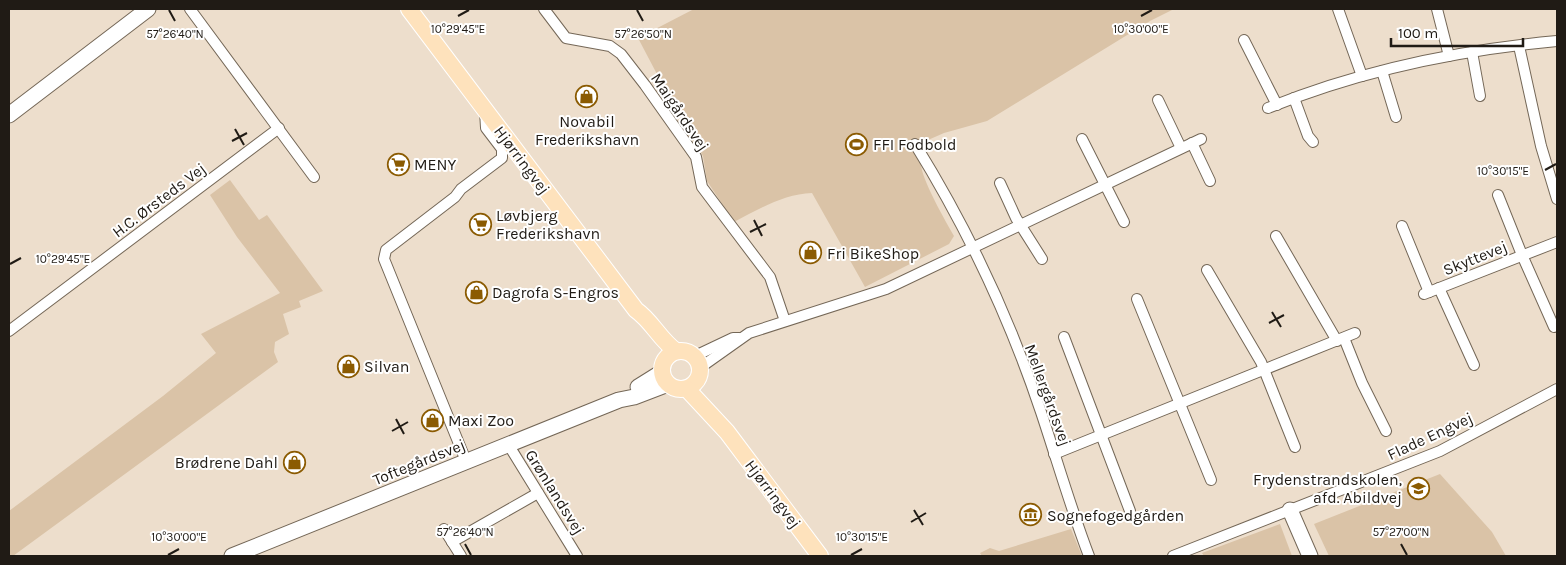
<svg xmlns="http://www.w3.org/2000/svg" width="1566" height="565" font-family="Karla,sans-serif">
<rect width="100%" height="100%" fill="#eddecc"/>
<g fill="#dac3a7">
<path d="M694,9h480l-24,12 -163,100 -43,12 -16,7c-1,8 -7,15 -7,23 -1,14 25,59 33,73l-5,8 -84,43 -53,-94c-28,1 -53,16 -78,29l-27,-41 -4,-25 -15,-23 -50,-95z"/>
<path d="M230,180l29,40 8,-5 56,76 -24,10 2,6 -18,7 6,20 -14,8 -1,10 4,10 -265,194h-4v-45l154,-115 53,-43 -15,-19 79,-41 -43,-56 -27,-42z"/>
<path d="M1440,474l52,58 14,24h-177l-15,-32z"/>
<path d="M1280,524l12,32h-88l-2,-3z"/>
<path d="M1071,529l11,27h-100l-2,-3 10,-5 9,3z"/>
</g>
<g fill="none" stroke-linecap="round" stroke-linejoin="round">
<defs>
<g id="street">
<path d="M190,9l124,168"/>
<path d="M544,9l22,29 44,8 11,8 24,31 51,72 6,30 68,90 15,44"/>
<path d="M1338,9l24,67"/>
<path d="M1437,9l12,47"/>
<path d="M1244,40l33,65"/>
<path d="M1519,46l22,100 16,53"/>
<path d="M1472,52l8,44"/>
<path d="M1382,71l14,46"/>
<path d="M1294,98l14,38 5,6"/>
<path d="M1158,100l23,48"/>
<path d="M1268,108c91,-37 191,-58 289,-67"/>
<path d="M1082,139l42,83"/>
<path d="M1192,143l18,38"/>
<path d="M915,144c52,84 95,175 126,268 16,48 30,97 48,144"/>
<path d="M1000,183l16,35 26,41"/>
<path d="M1498,195l24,60 32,72"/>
<path d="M1402,226l27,66"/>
<path d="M1276,236l61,105"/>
<path d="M1207,270l54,92 34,85"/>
<path d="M1439,288l35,77"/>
<path d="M1424,294l133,-52"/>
<path d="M1137,299l74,181"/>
<path d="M9,331l270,-203"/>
<path d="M1064,337l66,174"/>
<path d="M1344,338l18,45 24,48"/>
<path d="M695,356l38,-18h6"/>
<path d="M701,367l48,-34 137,-44 315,-150"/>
<path d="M508,444l69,112"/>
<path d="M1054,454l301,-121"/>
<path d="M466,461l-82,-202 2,-9 69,-53 6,-8 41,-31v-9l-16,-21 -1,-17"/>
<path d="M444,529l17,27"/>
<path d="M452,542l86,-49"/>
<path d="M1173,556l267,-105 117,-62"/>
</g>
<g id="secondary">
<path d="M9,115l139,-106"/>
<path d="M638,387l24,-15"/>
<path d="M1290,510l20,46"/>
<path d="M232,556l387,-156 15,-3 34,-13"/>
</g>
<g id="primary">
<path d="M409,9l227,301c16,11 24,30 40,41"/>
<circle cx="681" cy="370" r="19"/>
<path d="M687,389l40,43 93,124"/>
</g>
</defs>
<use href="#street" stroke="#746757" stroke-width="12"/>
<use href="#secondary" stroke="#746757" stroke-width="17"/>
<use href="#primary" stroke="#fff" stroke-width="18"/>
<use href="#street" stroke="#fff" stroke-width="10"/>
<use href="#secondary" stroke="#fff" stroke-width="15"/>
<use href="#primary" stroke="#fee2bc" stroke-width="16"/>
</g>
<path fill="none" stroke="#201b15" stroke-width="2" d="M169,10l6,11M637,10l6,11M458,16l11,-6M1141,16l11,-6M235,129l9,16M232,141l15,-8M1545,170l11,-6M754,220l8,16M750,232l16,-8M10,264l11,-6M1272,312l9,15M1269,323l15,-8M396,419l8,15M392,431l16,-9M914,510l9,15M911,522l15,-9M465,544l6,11M1401,544l6,11M168,555l11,-6M851,555l11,-6"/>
<defs>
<symbol id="shop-ring" viewBox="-11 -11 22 22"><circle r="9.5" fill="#fff" stroke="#8b5b02" stroke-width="1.5"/><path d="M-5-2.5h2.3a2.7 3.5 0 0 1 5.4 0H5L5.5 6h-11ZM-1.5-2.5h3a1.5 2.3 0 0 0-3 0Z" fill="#8b5b02"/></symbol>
<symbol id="stadium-ring" viewBox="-11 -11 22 22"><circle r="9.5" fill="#fff" stroke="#8b5b02" stroke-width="1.5"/><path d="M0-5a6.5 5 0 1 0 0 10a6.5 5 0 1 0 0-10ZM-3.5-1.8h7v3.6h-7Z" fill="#8b5b02"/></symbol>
<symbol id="supermarket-ring" viewBox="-11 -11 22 22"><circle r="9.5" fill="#fff" stroke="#8b5b02" stroke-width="1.5"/><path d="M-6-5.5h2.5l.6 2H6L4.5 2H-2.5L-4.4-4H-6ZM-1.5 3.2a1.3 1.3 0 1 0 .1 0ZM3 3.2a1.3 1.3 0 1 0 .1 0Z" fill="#8b5b02"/></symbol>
<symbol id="school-ring" viewBox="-11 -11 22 22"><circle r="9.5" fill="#fff" stroke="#8b5b02" stroke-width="1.5"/><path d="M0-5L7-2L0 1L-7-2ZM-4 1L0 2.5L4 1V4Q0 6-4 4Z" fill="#8b5b02"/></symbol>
<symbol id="museum-ring" viewBox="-11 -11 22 22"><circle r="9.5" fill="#fff" stroke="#8b5b02" stroke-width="1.5"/><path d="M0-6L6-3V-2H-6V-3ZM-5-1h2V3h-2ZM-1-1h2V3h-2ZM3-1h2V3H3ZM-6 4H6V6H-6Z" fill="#8b5b02"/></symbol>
</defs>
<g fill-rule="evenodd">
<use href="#shop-ring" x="574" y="84" width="25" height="25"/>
<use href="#stadium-ring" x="844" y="132" width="25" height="25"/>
<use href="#supermarket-ring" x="386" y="152" width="25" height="25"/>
<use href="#supermarket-ring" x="468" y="212" width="25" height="25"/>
<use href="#shop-ring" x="798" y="240" width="25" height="25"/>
<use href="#shop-ring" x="464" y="280" width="25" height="25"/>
<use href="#shop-ring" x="336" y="354" width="25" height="25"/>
<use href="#shop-ring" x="420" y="408" width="25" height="25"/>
<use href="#shop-ring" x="282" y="450" width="25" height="25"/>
<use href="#school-ring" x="1406" y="476" width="25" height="25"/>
<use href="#museum-ring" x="1018" y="502" width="25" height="25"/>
</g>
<g text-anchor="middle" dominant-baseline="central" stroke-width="4" stroke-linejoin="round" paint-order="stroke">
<g font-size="16" fill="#201b15" stroke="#fff">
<text transform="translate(680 112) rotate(56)">Maigårdsvej</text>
<text transform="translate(522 160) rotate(53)">Hjørringvej</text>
<text transform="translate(159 200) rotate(-37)">H.C. Ørsteds Vej</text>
<text transform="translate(1475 258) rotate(-22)">Skyttevej</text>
<text transform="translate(1048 395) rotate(70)">Mellergårdsvej</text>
<text transform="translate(1430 436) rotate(-25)">Flade Engvej</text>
<text transform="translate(419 462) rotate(-22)">Toftegårdsvej</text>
<text transform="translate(555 492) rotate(58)">Grønlandsvej</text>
<text transform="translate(773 494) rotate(53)">Hjørringvej</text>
</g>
<g font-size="16" fill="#201b15" stroke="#fff" text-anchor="start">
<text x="587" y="121" text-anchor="middle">Novabil<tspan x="587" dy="18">Frederikshavn</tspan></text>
<text x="873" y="144">FFI Fodbold</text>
<text x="414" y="164">MENY</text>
<text x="496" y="215">Løvbjerg<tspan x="496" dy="18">Frederikshavn</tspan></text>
<text x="827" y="253">Fri BikeShop</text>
<text x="492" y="292">Dagrofa S-Engros</text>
<text x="364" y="366">Silvan</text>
<text x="448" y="420">Maxi Zoo</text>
<text x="278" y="462" text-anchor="end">Brødrene Dahl</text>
<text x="1402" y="479" text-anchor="end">Frydenstrandskolen,<tspan x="1402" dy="18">afd. Abildvej</tspan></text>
<text x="1047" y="515">Sognefogedgården</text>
</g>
</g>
<g font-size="12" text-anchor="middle" fill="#201b15" stroke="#fff" stroke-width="4" stroke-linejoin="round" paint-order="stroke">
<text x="458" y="33">10°29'45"E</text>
<text x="1141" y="33">10°30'00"E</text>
<text x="175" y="38">57°26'40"N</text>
<text x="643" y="38">57°26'50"N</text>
<text x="1503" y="175">10°30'15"E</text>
<text x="63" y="263">10°29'45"E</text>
<text x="465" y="536">57°26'40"N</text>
<text x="1401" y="536">57°27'00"N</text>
<text x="179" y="541">10°30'00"E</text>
<text x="862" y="541">10°30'15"E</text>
</g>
<rect width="1566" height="565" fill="none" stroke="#201b15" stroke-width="20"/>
<path d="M1391 38v8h132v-8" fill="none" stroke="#201b15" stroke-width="2.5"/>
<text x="1398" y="38" font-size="15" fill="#201b15" stroke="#ffffff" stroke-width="4" paint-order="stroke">100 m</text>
</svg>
